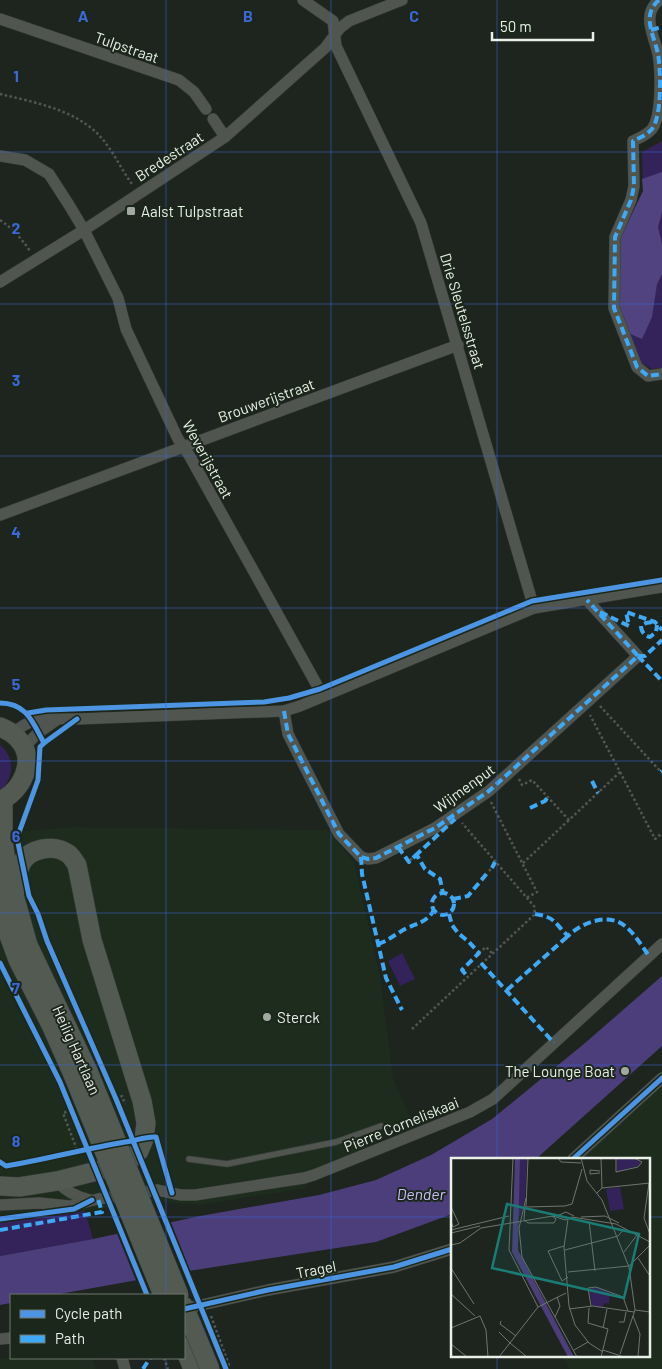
<svg xmlns="http://www.w3.org/2000/svg" width="662" height="1369" font-family="Barlow,sans-serif">
<rect width="100%" height="100%" fill="#1e241e"/>
<g fill="#1d2c1d">
<path d="M72,827l255,3 27,32 26,113 13,103 19,45 -98,52 -8,13 -105,17 -43,-3 -158,20v-389z"/>
<path d="M662,1071v298h-92l-10,-14h88v-196h-78z"/>
<path d="M11,1357l81,1 4,11h-96v-10z"/>
</g>
<g fill="#33235a">
<path d="M662,141v227l-10,1 -11,-6 -13,-30 -7,-96 22,-46 -1,-39z"/>
<path d="M0,745c16,13 14,33 0,46z"/>
<path d="M402,953l13,26 -15,7 -12,-25z"/>
<path d="M85,1211l8,28 -93,17v-34z"/>
</g>
<path fill="#51437f" d="M662,172v40l-4,15 4,17v30l-5,10 -5,33 -10,22 -14,-6 -10,-28 3,-68 22,-46 -1,-12z"/>
<path fill="#4c3d7b" d="M662,976v70l-126,113h-84v55l-76,28 -194,30 -128,23h-43v8l-11,2v-49l93,-17 107,-23 119,-21 57,-15 55,-25 61,-36 93,-76z"/>
<path fill="#1e241e" d="M170,1220l21,53 -54,10 -21,-52z"/>
<g fill="none" stroke-linecap="round" stroke-linejoin="round">
<defs>
<path id="lane" d="M189,1159l38,5 109,-22 45,-16"/>
<g id="street">
<path d="M303,0l30,21 3,25 85,177 113,385"/>
<path d="M659,0c-18,15 -5,35 -1,54 3,17 4,62 -6,75 -5,6 -13,9 -19,12l1,45 -3,14 -16,37 -1,71 23,59 11,9 14,-2"/>
<path d="M0,19l179,61 15,12 12,17"/>
<path d="M213,119l12,18"/>
<path d="M0,156l25,4 24,14 20,31 15,25 34,68 8,31 52,110 11,16 134,241"/>
<path d="M0,282l84,-52 141,-93 100,-89 15,-20 9,-7 53,-21"/>
<path d="M0,515l458,-170"/>
<path d="M284,711l4,23 51,100 22,23 7,2 8,-1 59,-30 54,-37 149,-135 -51,-56"/>
<path d="M13,734c19,-20 40,-15 64,-15l207,-8 16,-5 234,-98 128,-21"/>
<path d="M24,747l14,-14 20,-14"/>
<path d="M573,1159l89,-81"/>
<path d="M57,1181c9,11 20,16 33,19"/>
<path d="M0,1205l39,-2 31,3 28,-7 59,-9 24,5h14l109,-17 10,-3 156,-63 23,-13 169,-155"/>
<path d="M184,1309l84,-19 126,-23 58,-18"/>
<path d="M0,1339l11,-1"/>
<path d="M122,1358l3,11"/>
</g>
<g id="primary">
<path d="M0,727c7,3 14,6 19,13 18,20 3,51 -19,61"/>
<path d="M3,800v40l7,51 4,4 14,50 60,126"/>
<path d="M0,885l7,45 11,30 33,65 23,52"/>
<path d="M0,1186l19,1 38,-6 60,-15 15,-8 7,-7 5,-12 2,-16 -4,-22 -50,-161 -15,-75c-3,-4 -5,-9 -10,-12 -13,-9 -38,-5 -46,11 -4,9 -5,21 -7,31"/>
<path d="M184,1347l9,22"/>
</g>
</defs>
<use href="#lane" stroke="#393e39" stroke-width="7"/>
<use href="#street" stroke="#393e39" stroke-width="12"/>
<use href="#primary" stroke="#393e39" stroke-width="20"/>
<g stroke="#535752" stroke-width="2.5" stroke-dasharray="2.5 2.5" stroke-linecap="butt">
<path d="M0,94c37,9 84,17 107,51 9,12 16,27 25,39"/>
<path d="M0,220c13,9 21,18 30,31"/>
<path d="M600,706l62,67"/>
<path d="M620,772l35,67 7,-6"/>
<path d="M519,779l3,6 10,-5 37,40 51,-48 -30,-57"/>
<path d="M491,802l46,90 -11,6"/>
<path d="M410,860l3,-2"/>
<path d="M523,863l46,-43"/>
<path d="M489,871l3,-3"/>
<path d="M479,953l7,-6 6,6"/>
<path d="M412,1029l123,-115 -1,-8 -72,-83"/>
<path d="M116,1099l6,-3 3,8"/>
<path d="M71,1110l-8,3 14,37"/>
<path d="M211,1316l18,49 -4,1"/>
<path d="M164,1358l4,11"/>
</g>
<use href="#lane" stroke="#505550" stroke-width="5.5"/>
<use href="#street" stroke="#505550" stroke-width="11"/>
<use href="#primary" stroke="#525a52" stroke-width="19"/>
<defs>
<g id="primary-bridge">
<path d="M88,1071l91,224"/>
<path d="M74,1077l89,218"/>
<path d="M184,1306l26,63"/>
</g>
</defs>
<use href="#primary-bridge" stroke="#393e39" stroke-width="20" stroke-linecap="butt"/>
<use href="#primary-bridge" stroke="#525a52" stroke-width="19"/>
<g stroke="#3fa9f5" stroke-width="4" stroke-dasharray="8 4" stroke-linecap="butt">
<path d="M659,0c-18,15 -5,35 -1,54 3,17 4,62 -6,75 -5,6 -13,9 -19,12l1,45 -3,14 -16,37 -1,71 23,59 11,9 14,-2"/>
<path d="M651,30l11,-3"/>
<path d="M600,612l29,14 -3,-14 29,10 7,8"/>
<path d="M652,622l-6,1 -5,3c0,6 4,10 9,11l6,-5 1,-7"/>
<path d="M638,656l24,25"/>
<path d="M638,656h7l17,-16"/>
<path d="M284,711l4,23 51,100 22,23 7,2 8,-1 59,-30 54,-37 149,-135 -51,-56"/>
<path d="M661,772l1,-1"/>
<path d="M592,781l6,12"/>
<path d="M530,808l15,-7 3,-4"/>
<path d="M398,847l11,15 1,-2"/>
<path d="M415,856l40,-37"/>
<path d="M361,857l1,17 24,104 16,32"/>
<path d="M413,858l2,-2 3,1 7,12 15,10 3,14"/>
<path d="M492,868l3,-6"/>
<circle cx="443" cy="904" r="11"/>
<path d="M453,899l15,-3 21,-25"/>
<path d="M449,914l3,11 6,8 11,9 10,11 -17,17 5,6"/>
<path d="M535,914c21,3 19,9 33,22 13,-13 40,-24 57,-10 9,7 17,20 24,30"/>
<path d="M378,944c10,-3 19,-11 29,-16 11,-5 20,-6 27,-18"/>
<path d="M481,963l73,80"/>
<path d="M507,990l61,-54"/>
<path d="M0,1230l102,-18 -4,-13"/>
<path d="M143,1369l7,-11"/>
</g>
<defs>
<g id="cycleway">
<path d="M0,703c27,0 33,20 44,40"/>
<path d="M28,713l18,-3 218,-8 25,-4 31,-9 212,-88 130,-21"/>
<path d="M77,719l-33,24 -4,4 -2,33 -21,58 12,58 9,18 9,27 69,158 110,270"/>
<path d="M0,963l60,119 87,213"/>
<path d="M573,1159l89,-81"/>
<path d="M0,1162l6,4c40,-7 79,-17 119,-24 10,-1 21,-6 31,-5l16,56"/>
<path d="M0,1219l74,-10 18,-9"/>
<path d="M184,1309l84,-19 126,-23 58,-18"/>
</g>
</defs>
<use href="#cycleway" stroke="#1c271b" stroke-width="8"/>
<use href="#cycleway" stroke="#4d94e3" stroke-width="5"/>
</g>
<path fill="none" stroke="#3c66da" stroke-width="1" stroke-opacity="0.55" d="M166,0v1295M331,0v1369M497,0v1159M0,152h662M0,304h662M0,456h662M0,608h662M0,761h662M0,913h662M0,1065h662M0,1217h452M648,1217h14M497,1355v14M166,1358v11"/>
<g fill="#a2a9a1" stroke="#1c271b" stroke-width="2">
<rect x="126" y="206" width="10" height="10" rx="2.5"/>
<circle cx="267" cy="1017" r="5"/>
<circle cx="625" cy="1071" r="5"/>
</g>
<g text-anchor="middle" dominant-baseline="central" stroke-width="4" stroke-linejoin="round" paint-order="stroke">
<g font-size="15" fill="#e9f0e8" stroke="#1c271b">
<text transform="translate(127 47) rotate(19)">Tulpstraat</text>
<text transform="translate(169 156) rotate(-33)">Bredestraat</text>
<text transform="translate(463 311) rotate(73)">Drie Sleutelsstraat</text>
<text transform="translate(266 400) rotate(-20)">Brouwerijstraat</text>
<text transform="translate(208 459) rotate(61)">Weverijstraat</text>
<text transform="translate(464 788) rotate(-36)">Wijmenput</text>
<text transform="translate(77 1050) rotate(66)">Heilig Hartlaan</text>
<text transform="translate(401 1124) rotate(-22)">Pierre Corneliskaai</text>
<text transform="translate(316 1269) rotate(-11)">Tragel</text>
</g>
<g font-size="15" fill="#e9f0e8" stroke="#1c271b" text-anchor="start">
<text x="141" y="211">Aalst Tulpstraat</text>
<text x="277" y="1017">Sterck</text>
<text x="615" y="1071" text-anchor="end">The Lounge Boat</text>
</g>
<g font-size="16" font-style="italic" fill="#c9befb" stroke="#1c271b">
<text x="421" y="1193">Dender</text>
</g>
</g>
<g transform="translate(451 1158)">
<rect width="199" height="199" fill="#1e241e"/>
<path d="M69,0h7l-2,41 -5,17h-2zM166,0h15l9,4 -3,4 -21,6zM169,29l4,22 -14,2 -4,-22zM145,129l14,6 -1,11 -5,-1 -1,5 -11,-3 -3,-16z" fill="#33235a"/>
<path d="M64,0h5l-2,92 56,107h-6l-56,-105z" fill="#4c3d7b"/>
<path fill="none" stroke="#6f766f" stroke-width="1" d="M62,0l-4,92 29,57M107,0l3,4 20,1M130,0l6,23 15,19 27,67 6,43 -15,44M150,0l1,30M165,0v14l22,-5 4,-5 -8,-4M149,13l-10,-1v4l10,-1M198,25l-5,35 6,16M146,35l5,-5 48,-5M75,40l-7,30 3,29 55,100M114,48l7,-2 10,-35M0,49l8,17 -6,3 -2,-6M74,49l-1,13 4,3h26l2,-4 -4,-3M75,49l2,-49M75,49l39,-1M108,57l7,-3 8,4M130,59l24,-1 14,7M117,61l-4,28 5,59 6,19 14,18 14,9M138,63l6,50M0,72l58,-14M0,75l29,-7M0,87l9,-2 21,-15 72,-12 12,4 7,-3 44,7 34,18M113,88l-16,5 14,30 6,-4M114,92l53,-14 6,-7M173,94l13,-17M187,100l12,18M0,110l23,36M117,114l61,-6 21,-21M0,136l24,22M140,148l-3,-18 8,-1 27,10 5,14M138,150l-1,15 20,6 -7,28M118,151l24,-3 41,6M184,152l15,2M29,158l6,14 2,27M182,158l7,18 -2,22M104,159l5,-11 -3,-9M50,163l-1,3 16,12M168,164h5l2,-10M0,170l29,-12M152,170l4,-19M48,174l11,11M59,185l17,14M0,186l16,13M123,192l14,-8M152,192l21,7M48,199l39,-50 28,-14"/>
<path fill="#1a7c74" fill-opacity="0.15" stroke="#1a7c74" stroke-width="2.5" d="M56,46l132,30 -15,64 -132,-30z"/>
<rect width="199" height="199" fill="none" stroke="#e9f0e8" stroke-width="2.5"/>
</g>
<g font-size="16" text-anchor="middle" font-weight="bold" fill="#3c66da" stroke="#1c271b" stroke-width="4" stroke-linejoin="round" paint-order="stroke">
<text x="83" y="22">A</text>
<text x="248" y="22">B</text>
<text x="414" y="22">C</text>
<text x="16" y="82">1</text>
<text x="16" y="234">2</text>
<text x="16" y="386">3</text>
<text x="16" y="538">4</text>
<text x="16" y="690">5</text>
<text x="16" y="842">6</text>
<text x="16" y="994">7</text>
<text x="16" y="1147">8</text>
</g>
<rect x="10" y="1294" width="175" height="65" fill="#1c271b" stroke="#6e776d"/>
<rect x="20" y="1310" width="25" height="8" fill="#4d94e3" stroke="#6e776d"/>
<text x="55" y="1319" font-size="15" fill="#e9f0e8">Cycle path</text>
<rect x="20" y="1335" width="25" height="8" fill="#3fa9f5" stroke="#6e776d"/>
<text x="55" y="1344" font-size="15" fill="#e9f0e8">Path</text>
<path d="M492 32v8h101v-8" fill="none" stroke="#e9f0e8" stroke-width="2.5"/>
<text x="500" y="32" font-size="15" fill="#e9f0e8" stroke="#1c271b" stroke-width="4" paint-order="stroke">50 m</text>
</svg>
